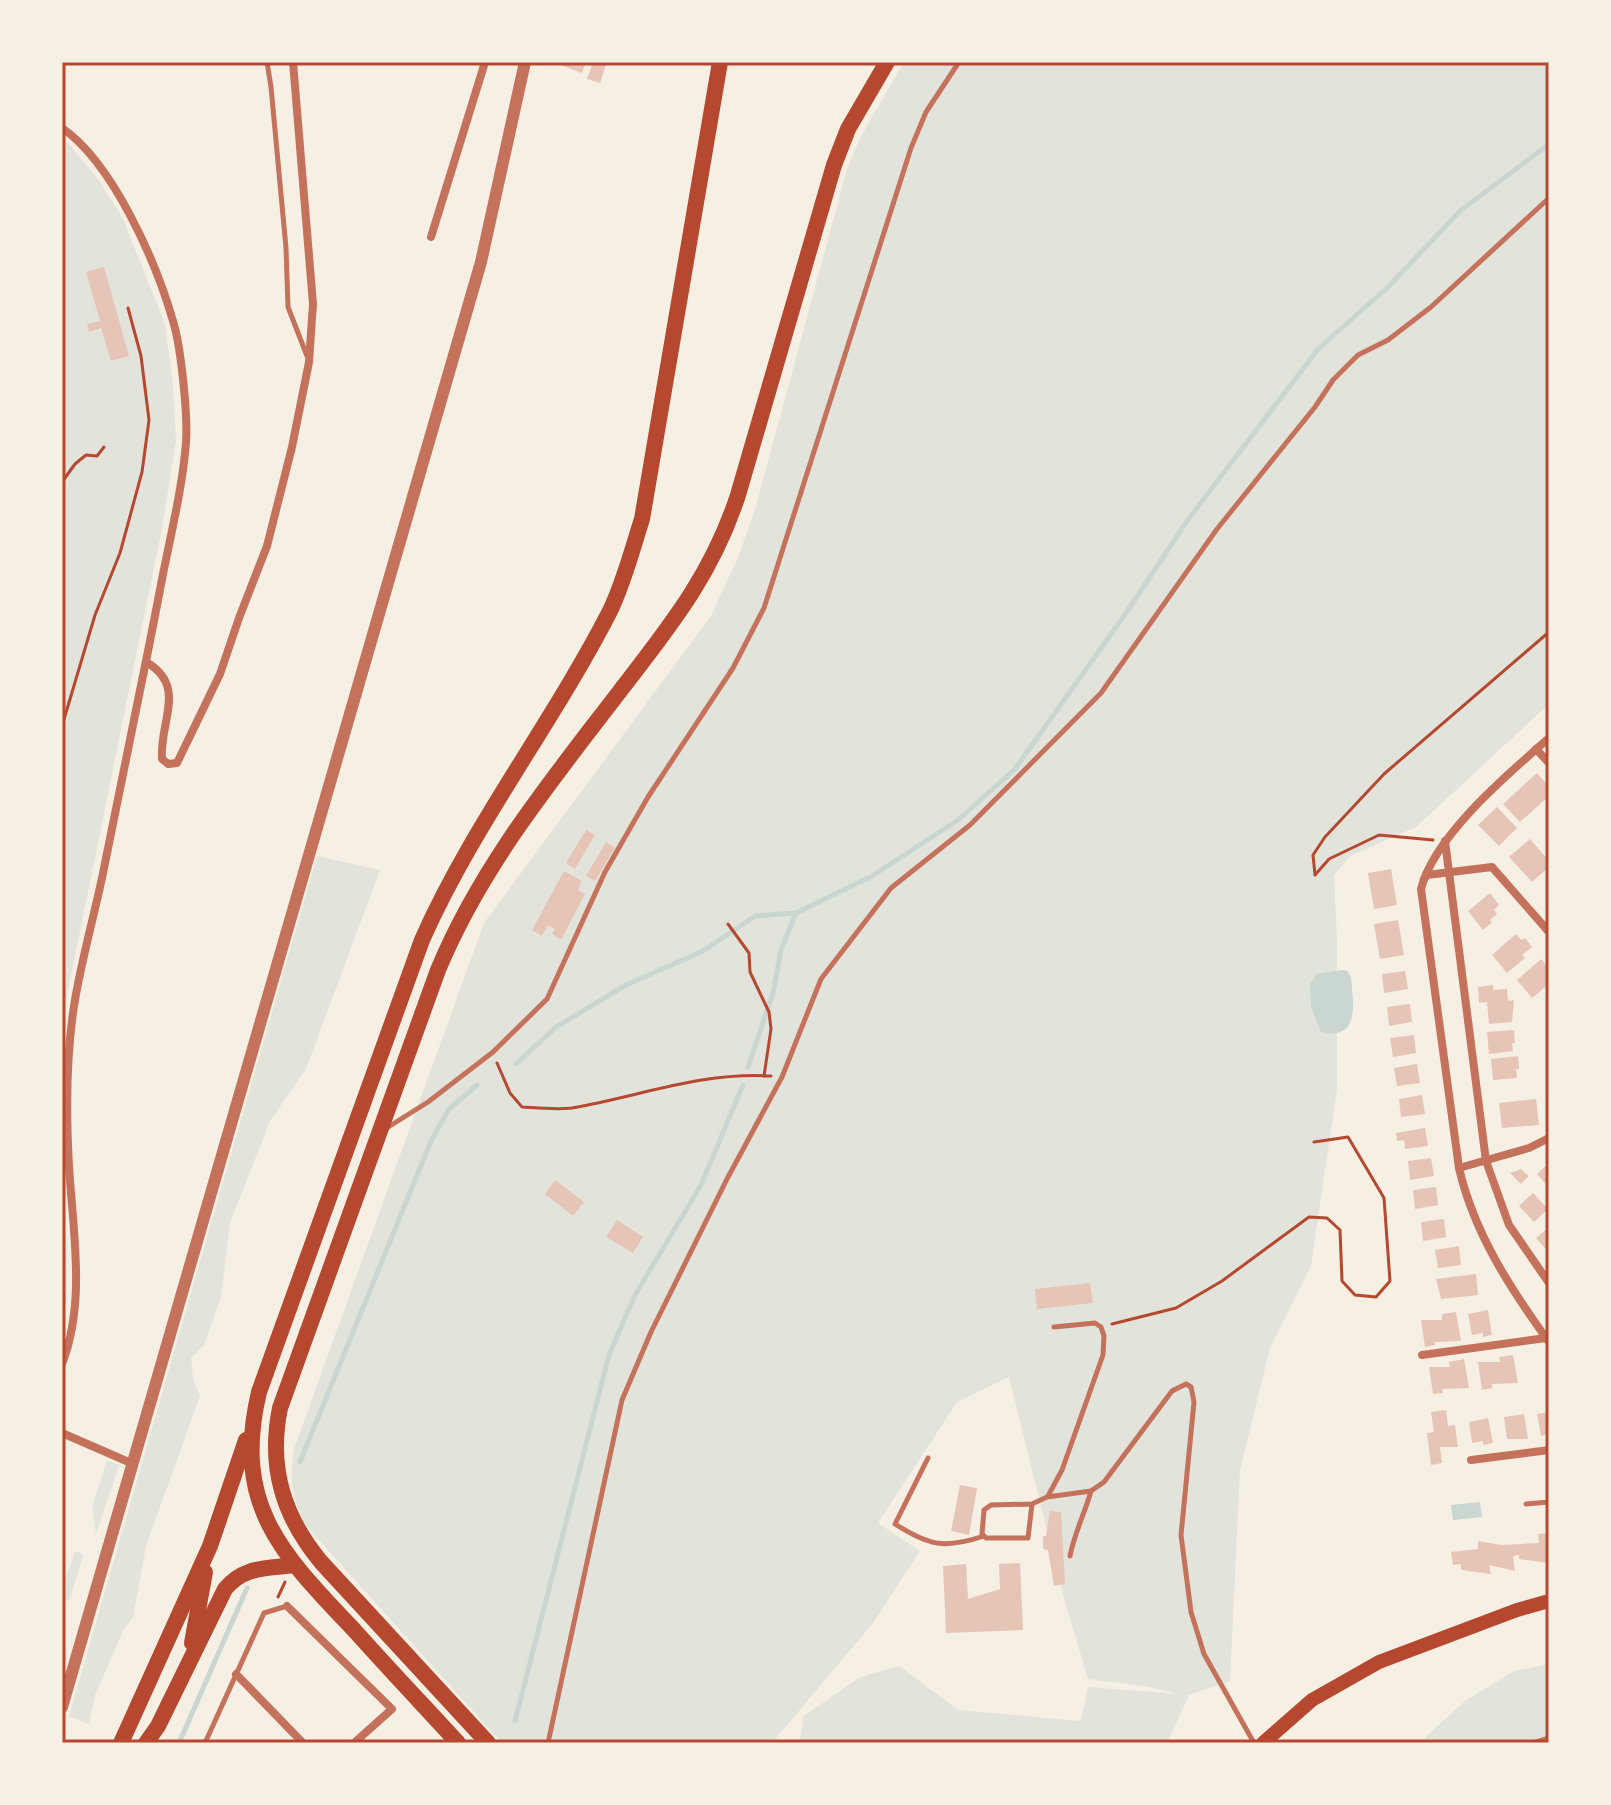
<svg xmlns="http://www.w3.org/2000/svg" width="1611" height="1805" font-family="Figtree,sans-serif">
<rect width="100%" height="100%" fill="#f6efe4"/>
<g fill="#e2e4dc">
<path d="M904,62h645v642l-133,123 -66,29 -16,19 3,66v148l-26,177 -41,82 -30,122 -10,211 -41,14 -22,48h-368l5,-27 56,-39 39,-11 59,44 123,11 7,-34 92,7 -36,-8 -56,-7 -25,-84 -54,-218 -52,25 -79,121 42,28 -47,72 -101,120h-270l-196,-217c-14,-27 -18,-50 -11,-80l189,-523 227,-307 28,-61 17,-49 91,-337 14,-33z"/>
<path d="M62,139l7,5 31,38 23,37 42,105 8,61 3,56 -15,92 -96,472 -3,33z"/>
<path d="M317,856l63,14 -74,199 -36,52 -40,102 -9,74 -17,48 -13,13 2,20 7,18 -54,150 -13,71 -10,14 -28,64 -6,29 -20,-8z"/>
<path d="M62,1189c3,46 10,94 0,139z"/>
<path d="M107,1460l12,5 -23,69 -4,-27z"/>
<path d="M75,1552h5l3,5 -14,44 -7,-4v-9z"/>
<path d="M1549,1664v79h-130l46,-42 49,-30z"/>
</g>
<g fill="#c9d6d2">
<path d="M1342,970l5,1 4,6c2,25 10,64 -30,55l-10,-25 -1,-23 7,-10z"/>
<path d="M1480,1502l2,15 -29,3 -2,-15z"/>
</g>
<g fill="none" stroke-linecap="round" stroke-linejoin="round">
<g stroke="#c9d6d2" stroke-width="5">
<path d="M516,1064l40,-37 70,-42 77,-34 52,-35 41,-3 76,-37 86,-56 57,-51 109,-153 63,-95 131,-172 69,-61 73,-77 89,-67"/>
<path d="M748,1067l25,-74 8,-43 15,-37"/>
<path d="M300,1462l131,-321 18,-32 28,-24"/>
<path d="M515,1721l94,-366 26,-60 66,-110 42,-100"/>
<path d="M179,1743l68,-155"/>
</g>
</g>
<g fill="#e6c5b7">
<path d="M552,62h34l-4,11z"/>
<path d="M593,62h14l-7,21 -13,-4z"/>
<path d="M104,267l25,89 -18,5 -10,-33 -12,4 -2,-8 13,-3 -14,-49z"/>
<path d="M1537,773l12,14v9l-29,26 -17,-18z"/>
<path d="M1497,807l20,21 -18,18 -21,-21z"/>
<path d="M586,830l9,5 -20,34 -9,-6z"/>
<path d="M1530,839l19,22v6l-17,15 -23,-25z"/>
<path d="M606,842l9,6 -20,33 -9,-5z"/>
<path d="M1391,869l6,36 -23,4 -6,-36z"/>
<path d="M564,871l18,10 -4,9 7,4 -24,46 -9,-6 3,-5 -7,-4 -6,11 -10,-6z"/>
<path d="M1490,893l9,12 -5,5 3,4 -7,6 2,2 -9,8 -15,-19z"/>
<path d="M1398,920l6,35 -24,4 -6,-35z"/>
<path d="M1516,934l5,6 4,-2 7,9 -10,8 3,3 -18,15 -15,-18z"/>
<path d="M1541,959l5,6 3,-2 -2,17 2,4 -17,14 -15,-18z"/>
<path d="M1405,971l3,18 -24,4 -2,-19z"/>
<path d="M1493,985v5l14,-1 1,12 6,-1 -2,22 -23,2 -2,-22 -8,1 -1,-16z"/>
<path d="M1410,1004l2,18 -23,4 -2,-19z"/>
<path d="M1514,1030l1,13h-3l1,8 -24,3 -2,-22z"/>
<path d="M1414,1035l2,18 -23,4 -3,-19z"/>
<path d="M1518,1056l1,13h-3l1,9 -24,2 -2,-21z"/>
<path d="M1417,1064l3,19 -23,3 -3,-18z"/>
<path d="M1422,1095l3,19 -24,3 -2,-18z"/>
<path d="M1536,1099l3,26 -37,3 -3,-25z"/>
<path d="M1425,1128l3,18 -23,3 -1,-9 -7,1 -1,-8z"/>
<path d="M1431,1158l3,18 -24,4 -2,-19z"/>
<path d="M1549,1163v25l-12,-14z"/>
<path d="M1521,1169l8,7 -8,8 -11,-11z"/>
<path d="M555,1180l29,22 -11,14 -28,-22z"/>
<path d="M1436,1187l2,18 -23,4 -2,-19z"/>
<path d="M1533,1193l15,16 -14,13 -15,-16z"/>
<path d="M1444,1219l2,18 -23,4 -2,-19z"/>
<path d="M617,1220l26,17 -10,16 -27,-16z"/>
<path d="M1549,1227v26l-13,-15z"/>
<path d="M1459,1246l2,19 -23,3 -3,-18z"/>
<path d="M1476,1274l2,21 -37,4 -5,-20z"/>
<path d="M1090,1283l3,20 -56,6 -2,-20z"/>
<path d="M1488,1310l4,25 -9,2v-4l-11,2 -4,-21z"/>
<path d="M1456,1312l5,29 -26,1v3l-10,2 -4,-27h21v-6z"/>
<path d="M1513,1355l5,28 -26,1v4l-10,2 -4,-28h22l-1,-5z"/>
<path d="M1464,1359l5,29 -27,1 1,4 -10,1 -4,-27h21l-1,-5z"/>
<path d="M1446,1410l2,16 7,-1 3,22h-18l2,16 -11,2 -4,-32 7,-1 -3,-20z"/>
<path d="M1549,1412v22l-8,2 -4,-22z"/>
<path d="M1524,1414l4,25h-21l-3,-22z"/>
<path d="M1488,1418l5,25 -10,2v-4l-11,2 -3,-21z"/>
<path d="M960,1485l17,3 -8,47 -18,-4z"/>
<path d="M1050,1511l11,1 4,72 -11,2 -6,-36 -5,-1v-13h3z"/>
<path d="M1549,1533v30l-30,-4v-4l-6,1 2,15 -26,-6 2,9 -30,-4v-6l-8,1 -2,-13 27,-3v-8l23,4 38,-2 -1,-9z"/>
<path d="M1020,1563l3,67 -77,3 -3,-67 23,-2 2,35 32,-10 -1,-25z"/>
</g>
<g fill="none" stroke-linecap="round" stroke-linejoin="round">
<g stroke="#b5482f" stroke-width="3">
<path d="M62,482l13,-18 11,-9 11,1 7,-9"/>
<path d="M62,726l33,-111 25,-62 22,-81 7,-52 -8,-64 -13,-48"/>
<path d="M1433,840l-54,-5 -50,24 -14,16 -2,-20 12,-18 59,-63 165,-142"/>
<path d="M728,924l21,29 1,19 19,40 2,17 -7,47"/>
<path d="M497,1063l13,30 12,14c16,1 34,3 50,1 69,-12 128,-36 199,-32"/>
<path d="M1112,1324l64,-16 46,-27 87,-64 18,1 13,12 2,51 13,14 21,2 14,-16 -6,-83 -36,-61 -34,5"/>
<path d="M278,1597l7,-15"/>
</g>
<g stroke="#c5725c" stroke-width="5">
<path d="M267,62l4,25 15,161 2,59 19,49"/>
<path d="M385,1129l43,-27 65,-50 54,-53 58,-127 43,-75 85,-129 31,-60 147,-460 15,-36 33,-50"/>
<path d="M928,1458l-33,66c34,22 50,25 89,12"/>
<path d="M1048,1496l14,-26 41,-115 1,-19 -3,-9 -6,-4 -41,4"/>
<path d="M1032,1504l-4,34h-42l-4,-4 2,-24 7,-5 41,-1 15,-7 44,-6 13,-9 68,-91 14,-7 5,3 3,15 -13,133 10,77 13,42 50,89"/>
<path d="M1526,1504l23,-2"/>
<path d="M1070,1556c4,-22 15,-43 21,-65"/>
<path d="M205,1743l59,-130 23,-7"/>
<path d="M548,1743l74,-343 29,-68 76,-153 55,-102 39,-98 70,-91 79,-63 131,-132 116,-164 98,-122 18,-27 25,-25 30,-15 43,-33 118,-109"/>
<path d="M1533,1743l16,-5"/>
</g>
<g stroke="#c5725c" stroke-width="8">
<path d="M62,128c51,35 94,134 111,193 8,26 15,94 13,122 -4,50 -18,102 -27,152 -18,93 -37,186 -56,278 -9,44 -22,88 -29,133 -8,52 -8,108 -5,160 4,66 17,136 -7,198"/>
<path d="M431,237l54,-175"/>
<path d="M146,662c42,24 13,60 16,97l6,5 9,-1 43,-89 19,-56 28,-72 25,-99 17,-85 4,-58 -20,-242"/>
<path d="M1549,738c-41,36 -115,98 -128,151l38,279c15,65 51,120 90,174"/>
<path d="M1536,749l13,14"/>
<path d="M1445,841l41,320 23,64 40,58"/>
<path d="M1424,879l3,-4 65,-8 57,65"/>
<path d="M1459,1168l70,-20 20,-10"/>
<path d="M1422,1355l124,-17"/>
<path d="M62,1433l69,30"/>
<path d="M1471,1460l78,-10"/>
<path d="M287,1606l105,103 -38,34"/>
<path d="M236,1674l67,69"/>
</g>
<path stroke="#c5725c" stroke-width="12" d="M62,1707l419,-1445 44,-200"/>
<path stroke="#b5482f" stroke-width="14" d="M1263,1743l49,-43 67,-38 138,-52 32,-9"/>
<g stroke="#b5482f" stroke-width="16">
<path d="M192,1643l13,-71"/>
<path d="M121,1743l89,-197 36,-106"/>
<path d="M146,1743l12,-17 67,-137c19,-23 41,-20 69,-24"/>
<path d="M458,1743c-34,-37 -69,-74 -103,-112 -73,-77 -123,-125 -96,-239l163,-452c51,-115 130,-216 188,-329 14,-29 22,-61 32,-92l78,-457"/>
<path d="M488,1743l-167,-181c-38,-46 -53,-95 -41,-154l158,-438c43,-104 114,-190 182,-279 50,-65 92,-116 118,-196l96,-330 14,-36 39,-67"/>
</g>
</g>
<rect width="1611" height="1805" fill="none" stroke="#f6efe4" stroke-width="128"/>
<rect x="64" y="64" width="1483" height="1677" fill="none" stroke="#b5482f" stroke-width="3"/>
</svg>
